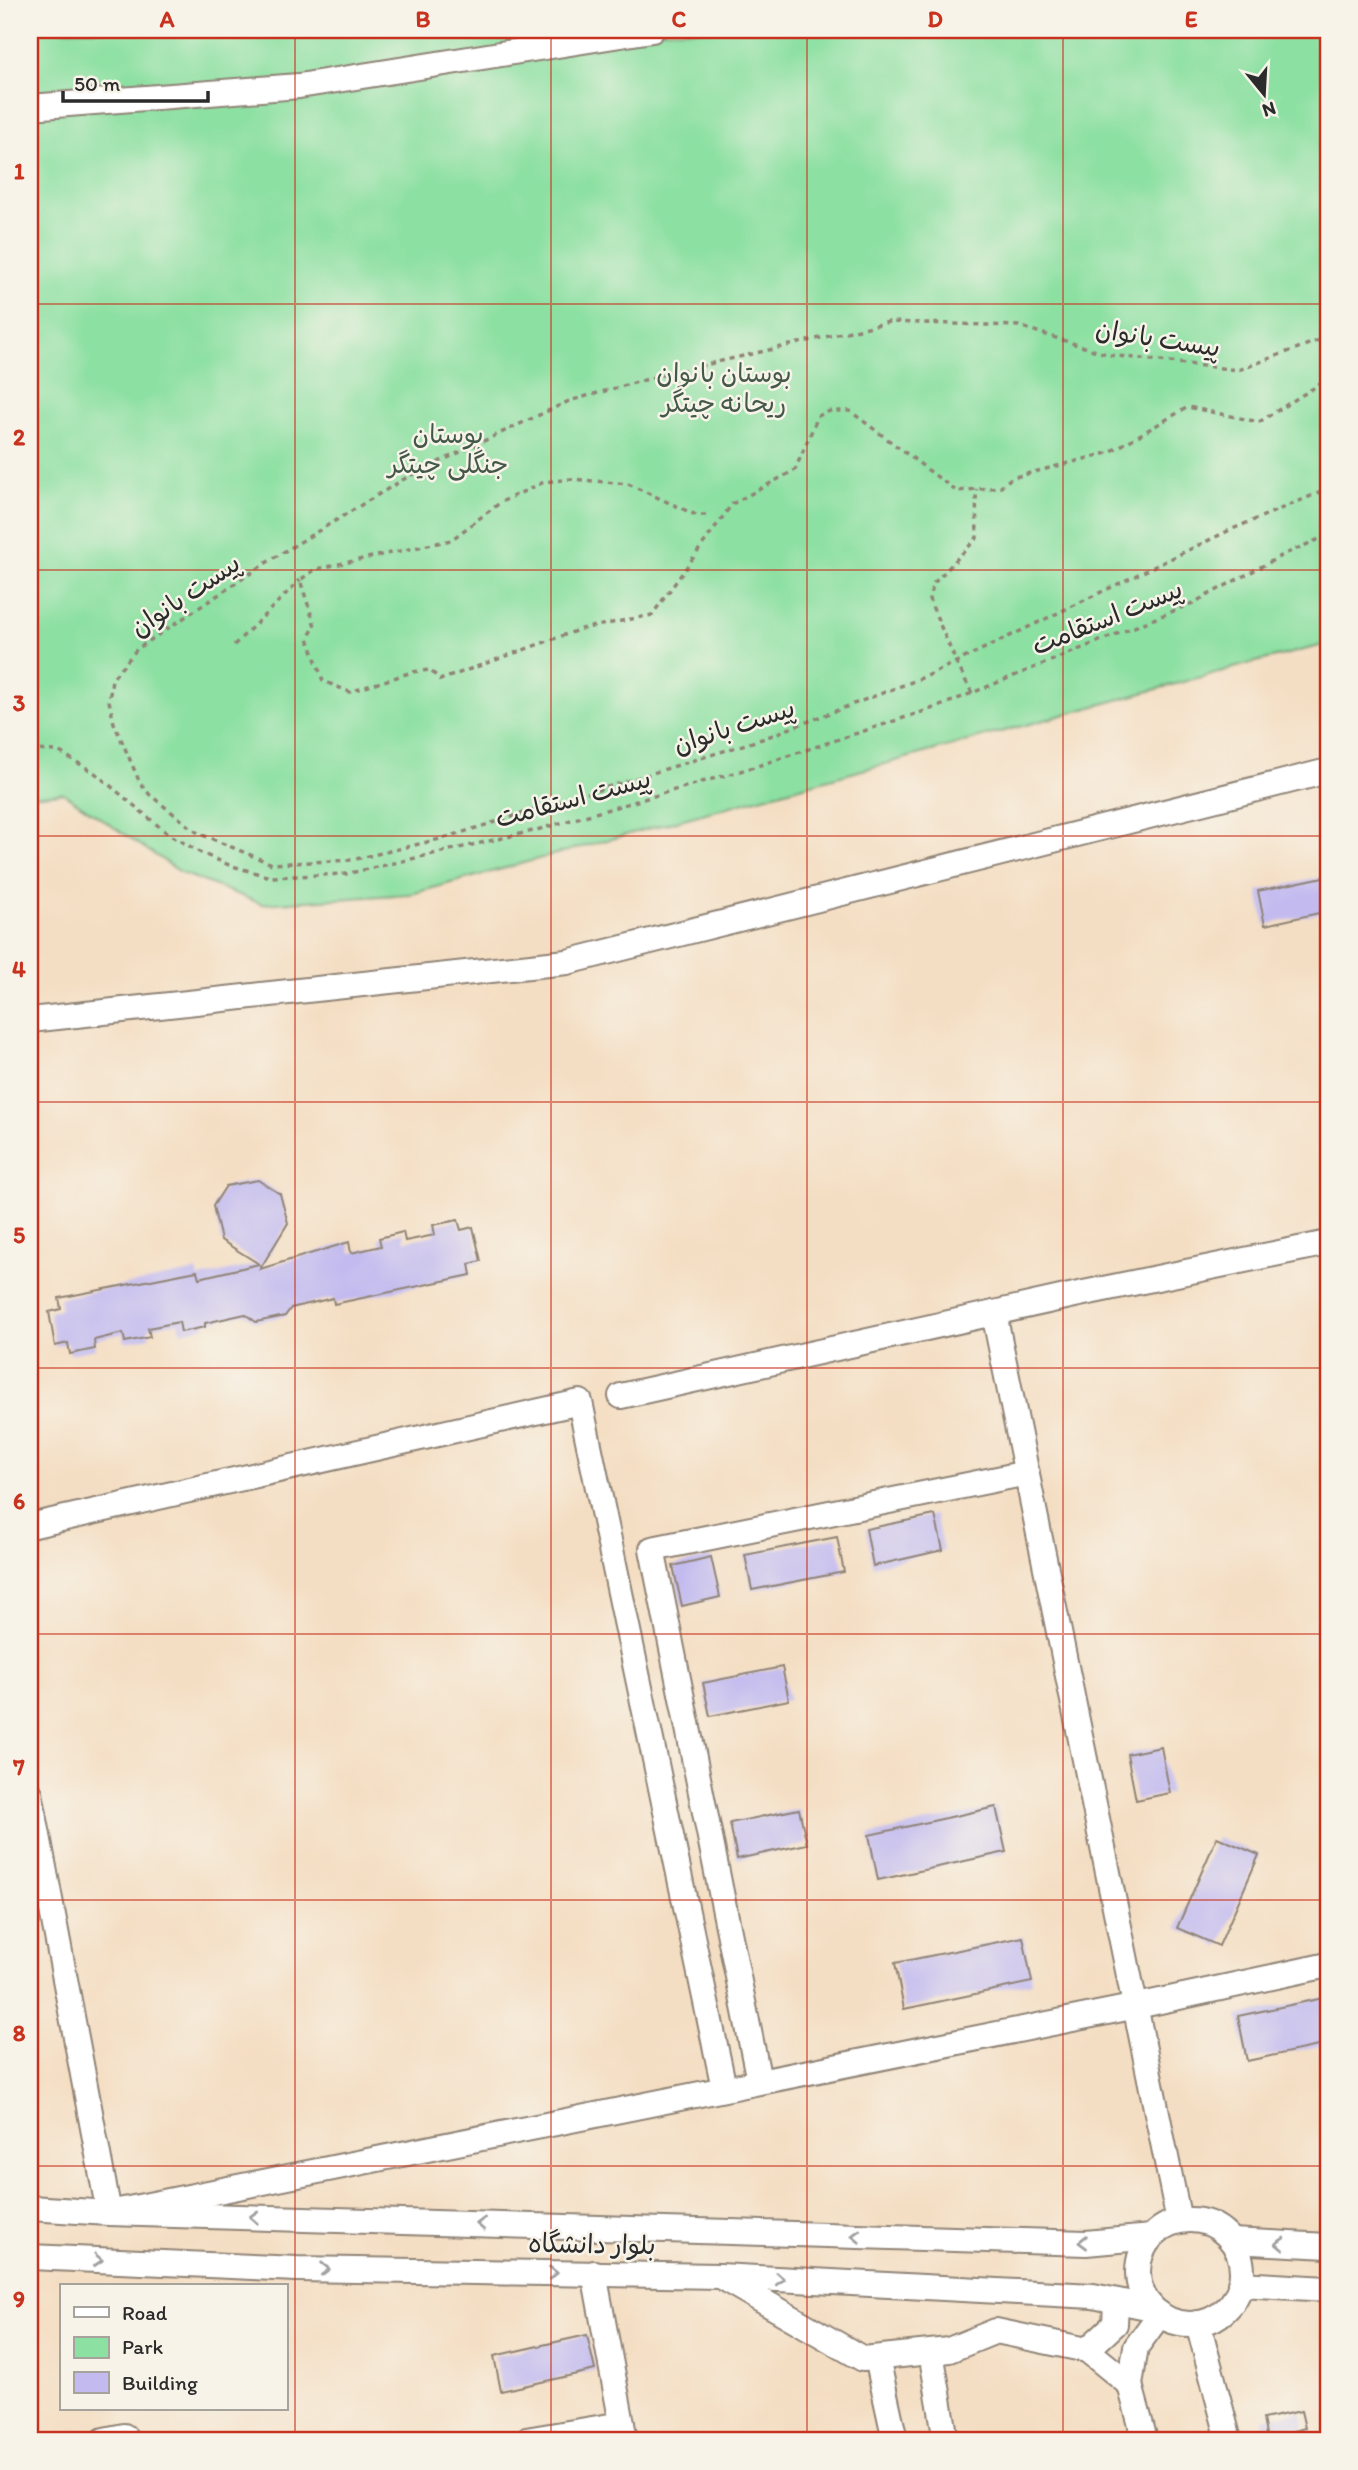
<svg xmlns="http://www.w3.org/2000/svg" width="1358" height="2470" font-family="Itim,'Playpen Sans Arabic',sans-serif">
<rect width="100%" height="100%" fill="#f7f3e8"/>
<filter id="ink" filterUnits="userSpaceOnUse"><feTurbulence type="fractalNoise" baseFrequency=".0143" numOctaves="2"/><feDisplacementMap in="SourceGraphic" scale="14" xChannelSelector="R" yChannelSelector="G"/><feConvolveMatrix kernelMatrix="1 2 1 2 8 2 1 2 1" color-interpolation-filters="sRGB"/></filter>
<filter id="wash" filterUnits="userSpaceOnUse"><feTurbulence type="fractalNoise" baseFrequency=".00686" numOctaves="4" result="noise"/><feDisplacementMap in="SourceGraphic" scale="28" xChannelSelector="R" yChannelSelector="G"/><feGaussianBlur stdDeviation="1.57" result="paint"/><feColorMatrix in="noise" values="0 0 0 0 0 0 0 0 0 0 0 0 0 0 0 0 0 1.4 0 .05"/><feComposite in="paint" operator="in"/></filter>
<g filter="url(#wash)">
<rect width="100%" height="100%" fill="#f4dec3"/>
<path fill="#8ce0a2" stroke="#5c8666" stroke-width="2" d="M30,30h1298v614l-76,19 -841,231 -149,10 -80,-31 -119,-80 -33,3z"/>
<g id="blocks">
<g fill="#c3bbef">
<path d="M1328,876v35l-63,14 -7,-34z"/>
<path d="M258,1180l22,14 8,29 -28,46 89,-27 2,11 30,-7 -2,-8 24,-6 2,9 30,-6 -2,-10 25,-5 3,10 12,-3 8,34 -12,3 2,11 -137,29 -1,-6 -42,10 -6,8 -29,6 -11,-8 -40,9v4l-24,5 -2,-10 -31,6 2,9 -25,5 -2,-9 -29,7 1,9 -25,5 -2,-11 -13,3 -6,-34 12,-3 -2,-11 138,-27 2,7 60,-14 -38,-24 -8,-34 13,-20z"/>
<path d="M935,1515l8,35 -70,16 -7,-37z"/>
<path d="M837,1537l7,35 -92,18 -7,-35z"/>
<path d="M711,1557l9,40 -38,9 -9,-40z"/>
<path d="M782,1667l7,33 -79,16 -7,-33z"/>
<path d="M1161,1747l9,46 -34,7 -9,-46z"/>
<path d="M996,1807l10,45 -128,28 -9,-45z"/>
<path d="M799,1809l8,35 -70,15 -7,-36z"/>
<path d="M1217,1837l42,18 -40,91 -42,-18z"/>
<path d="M1023,1937l9,45 -128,27 -9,-46z"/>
<path d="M1328,1997v47l-81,17 -9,-45z"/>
<path d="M587,2335l8,35 -94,21 -7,-35z"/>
<path d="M1301,2411l4,17 -12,3 2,9h-28l-4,-21z"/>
</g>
</g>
</g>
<g filter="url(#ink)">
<use href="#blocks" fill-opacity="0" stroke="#908477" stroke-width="2"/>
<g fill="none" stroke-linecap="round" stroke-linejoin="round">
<defs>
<g id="minor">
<path d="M30,107l269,-21 353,-56"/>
<path d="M30,1020l537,-58 761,-191"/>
<path d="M994,1313l185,908"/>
<path d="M621,1396l458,-102 249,-51"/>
<path d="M30,1526l550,-124 144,686"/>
<path d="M30,1793l79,420 1028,-207 191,-41"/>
<path d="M759,2081l-107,-532 375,-76"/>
<path d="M30,2208l79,5 977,30 65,-6"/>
<circle cx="1190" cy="2272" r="52"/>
<path d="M1232,2241l96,5"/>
<path d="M30,2257l267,12 423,7 373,20 59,12"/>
<path d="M594,2273l31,167"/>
<path d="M723,2278l140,81 86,-9 47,-19 91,19 43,35 15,55"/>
<path d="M1240,2284l88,5"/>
<path d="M1198,2323l31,117"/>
<path d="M1087,2350l28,-26 1,-23"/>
<path d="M931,2352l15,88"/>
<path d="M877,2358l18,82"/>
<path d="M1130,2385l6,-38 24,-33"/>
<path d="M104,2440l20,-4 1,4"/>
<path d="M526,2440l96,-16"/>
</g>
</defs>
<use href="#minor" stroke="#908477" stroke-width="28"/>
<g stroke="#908477" stroke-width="3.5" stroke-dasharray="5 5" stroke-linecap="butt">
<path d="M1328,337l-90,33 -129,-15 -90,-29 -130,-4 -223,52 -97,27 -160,75 -137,83 -135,90 -25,30 -3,22 5,22 26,60 10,12 48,38 74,31 80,-4 92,-22 318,-99 165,-63 303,-146 98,-41"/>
<path d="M706,515h-10l-68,-31 -57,-5 -27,3 -43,20 -50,38 -135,29 -16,11 15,46 -7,12 15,43 27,11 62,-20 18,-2 10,10 141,-51 71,-14 80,-111 63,-34 23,-54 12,-5h20l106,80 45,-4 10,-9 97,-25 80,-46 71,15 69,-43"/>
<path d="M234,645l66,-65"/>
<path d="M972,693l-16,-31 -27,-63 5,-16 43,-45 -1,-49"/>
<path d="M30,750l28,1 37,22 72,60 34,20 28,12 41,12 76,-3 187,-43 221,-64 186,-61 253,-103 90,-48 45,-20"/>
</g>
<use href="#minor" stroke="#fff" stroke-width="24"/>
</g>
<defs><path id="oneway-chevron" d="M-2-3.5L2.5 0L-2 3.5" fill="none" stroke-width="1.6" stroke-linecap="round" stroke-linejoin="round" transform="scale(1.75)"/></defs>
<g stroke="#a0a0a0">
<use href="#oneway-chevron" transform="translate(254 2217) rotate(-178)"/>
<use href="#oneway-chevron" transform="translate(481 2224) rotate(-178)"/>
<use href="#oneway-chevron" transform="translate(856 2236) rotate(-178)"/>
<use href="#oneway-chevron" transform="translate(1083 2242) rotate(179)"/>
<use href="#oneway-chevron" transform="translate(1280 2244) rotate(-177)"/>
<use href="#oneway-chevron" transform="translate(98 2260) rotate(3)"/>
<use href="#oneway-chevron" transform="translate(325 2269) rotate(1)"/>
<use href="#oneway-chevron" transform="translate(553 2273) rotate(1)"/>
<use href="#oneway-chevron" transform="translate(780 2279) rotate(3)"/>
</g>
</g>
<path fill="none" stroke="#c8321e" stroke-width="2" stroke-opacity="0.55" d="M295,30v2410M551,30v2410M807,30v2410M1063,30v2410M30,304h1298M30,570h1298M30,836h1298M30,1102h1298M30,1368h1298M30,1634h1298M30,1900h1298M30,2166h1298"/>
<g text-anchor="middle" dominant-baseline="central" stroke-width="5" stroke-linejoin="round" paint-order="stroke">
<g font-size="26" fill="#2b2b2b" stroke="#f7f3e8">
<text transform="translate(1158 338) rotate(9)">پیست بانوان</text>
<text transform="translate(185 595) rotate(-34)">پیست بانوان</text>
<text transform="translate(1107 617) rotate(-22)">پیست استقامت</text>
<text transform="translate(734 726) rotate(-18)">پیست بانوان</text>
<text transform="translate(573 798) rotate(-15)">پیست استقامت</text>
<text transform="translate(592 2244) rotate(1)">بلوار دانشگاه</text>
</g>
<g font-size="26" fill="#435849" stroke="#f7f3e8">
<text x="724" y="373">بوستان بانوان<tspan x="724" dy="30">ریحانه چیتگر</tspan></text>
<text x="448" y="434">بوستان<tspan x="448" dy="30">جنگلی چیتگر</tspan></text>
</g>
</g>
<rect width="1358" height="2470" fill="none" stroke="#f7f3e8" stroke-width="77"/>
<rect x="60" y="2284" width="228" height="126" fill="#f7f3e8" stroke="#a5a39c" stroke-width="2"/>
<rect x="74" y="2307" width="35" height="10" fill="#ffffff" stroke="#a5a39c" stroke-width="2"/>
<text x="122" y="2320" font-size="21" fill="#2b2b2b">Road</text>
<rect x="74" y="2337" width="35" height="21" fill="#8ce0a2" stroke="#a5a39c" stroke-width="2"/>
<text x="122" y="2354" font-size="21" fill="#2b2b2b">Park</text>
<rect x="74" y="2372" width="35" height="21" fill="#c3bbef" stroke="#a5a39c" stroke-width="2"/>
<text x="122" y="2390" font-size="21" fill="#2b2b2b">Building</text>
<g transform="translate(1264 94) rotate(162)" stroke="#f7f3e8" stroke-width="5" paint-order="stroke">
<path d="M0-5L12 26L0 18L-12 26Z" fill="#2b2b2b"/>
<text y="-10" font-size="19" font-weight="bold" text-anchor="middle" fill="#2b2b2b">N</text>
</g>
<path d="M63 91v10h145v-10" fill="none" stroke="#2b2b2b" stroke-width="3.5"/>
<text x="74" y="91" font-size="21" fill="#2b2b2b" stroke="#f7f3e8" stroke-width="5" paint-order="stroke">50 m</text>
<rect x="38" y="38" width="1282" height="2394" fill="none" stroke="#c8321e" stroke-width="2.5"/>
<g font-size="23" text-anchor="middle" font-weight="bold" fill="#c8321e">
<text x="167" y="27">A</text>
<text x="423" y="27">B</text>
<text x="679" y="27">C</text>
<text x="935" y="27">D</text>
<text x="1191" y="27">E</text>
<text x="19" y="179">1</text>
<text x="19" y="445">2</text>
<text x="19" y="711">3</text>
<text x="19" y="977">4</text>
<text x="19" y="1243">5</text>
<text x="19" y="1509">6</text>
<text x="19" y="1775">7</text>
<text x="19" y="2041">8</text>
<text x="19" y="2307">9</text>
</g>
</svg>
